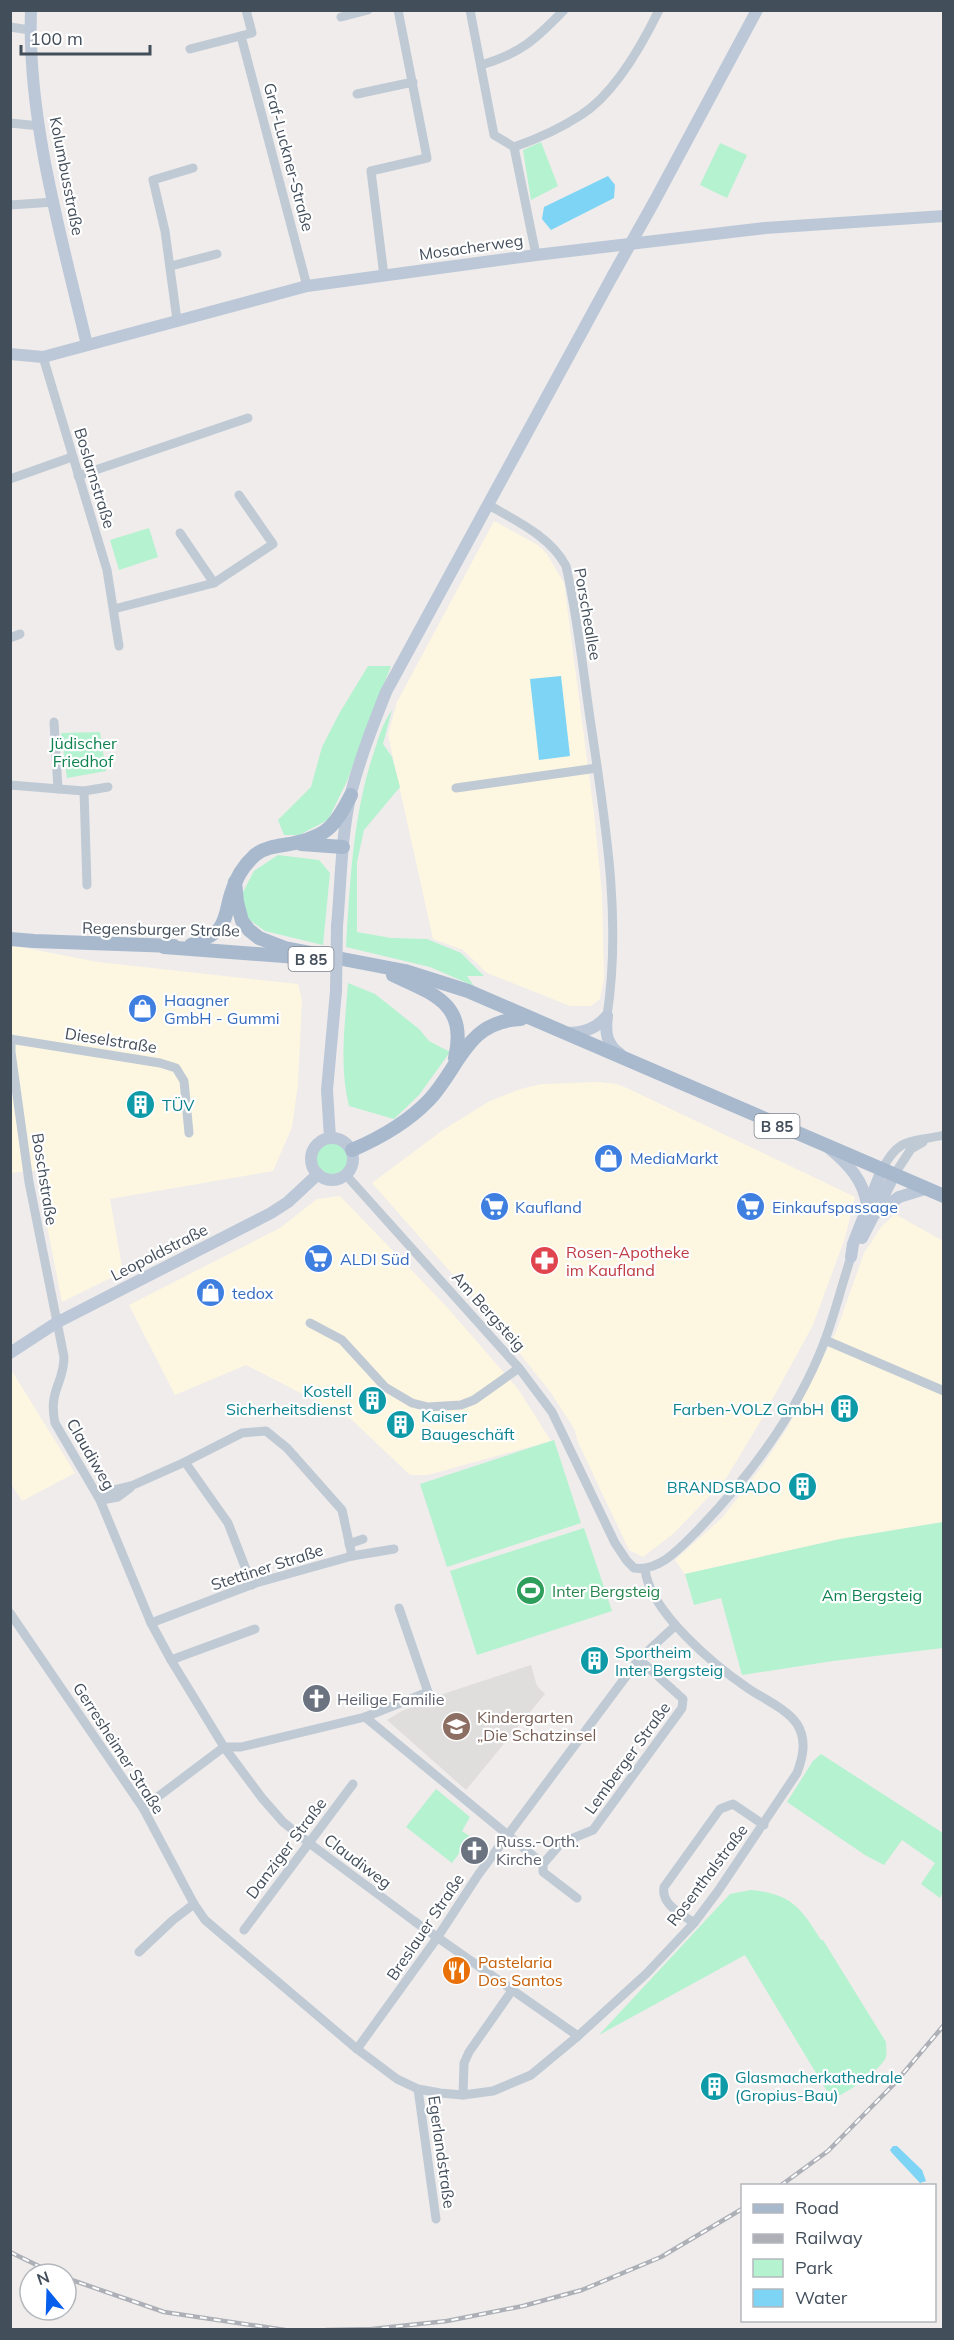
<svg xmlns="http://www.w3.org/2000/svg" width="954" height="2340" font-family="Mulish,sans-serif">
<rect width="100%" height="100%" fill="#efeceb"/>
<g fill="#fdf7e1">
<path d="M494,521l44,24 9,9 17,29 30,230 8,81 2,85 -4,20 -9,7h-21l-83,-33 -24,-23 -30,-11 -45,-204 9,-33z"/>
<path d="M10,945l88,17 200,22 4,16 -4,84 -6,43 -19,44 -163,28 13,73 -61,30 -26,-132 -25,3z"/>
<path d="M600,1082l17,2 12,5 226,108 -10,41 -32,87 -53,97 -35,58 -52,54 -30,23 -14,-7 -52,-110 -2,-10 -24,-37 -52,-66 -127,-144 71,-53 45,-28 32,-13 22,-5z"/>
<path d="M340,1196l105,109 73,84 33,52 -123,34h-18l-59,-56 -105,-54 -71,30 -46,-90 151,-77 37,-29z"/>
<path d="M895,1214l48,27v281l-103,17 -155,35 -10,-14 47,-42 41,-53 25,-38 48,-95 28,-79 17,-26z"/>
<path d="M12,1371l63,102 -53,28 -11,-17z"/>
</g>
<path fill="#e0dddd" d="M531,1665l6,21 8,8 -79,96 -79,-70 13,-8 40,-17z"/>
<g fill="#b4f2d0">
<path d="M541,142l17,44 -27,14 -8,-50z"/>
<path d="M720,143l27,12 -20,43 -27,-13z"/>
<path d="M149,528l9,29 -39,13 -9,-30z"/>
<path d="M368,666h23l-44,115 -19,39 -29,15h-15l-6,-15 33,-33 11,-40 17,-33z"/>
<path d="M392,710l-9,34 9,13 8,30 -36,43 -7,32v70l34,6 36,1 34,14 23,23h-17l7,10 -44,-19 -84,-20c4,-66 7,-133 28,-195 5,-16 9,-29 18,-42z"/>
<path d="M100,732l6,39 -39,7 -6,-45z"/>
<path d="M278,855l41,5 11,13 -7,72 -58,-14 -18,-13 -5,-24 12,-23z"/>
<path d="M348,983l27,11 44,35 10,12 21,11 -31,43 -25,24 -45,-13c-10,-40 -4,-82 -1,-123z"/>
<circle cx="332" cy="1158" r="16"/>
<path d="M554,1440l27,83 -134,44 -27,-83z"/>
<path d="M943,1522v126l-110,13 -91,14 -21,-77 -27,7 -9,-31 155,-35z"/>
<path d="M584,1528l28,83 -135,44 -27,-84z"/>
<path d="M821,1754l122,79v59l-3,6 -19,-14 14,-21 -33,-23 -18,25 -19,-10 -78,-53 26,-41z"/>
<path d="M436,1789l34,28 -8,14 9,6 -19,26 -46,-36z"/>
<path d="M751,1890c41,4 50,18 70,50h2l63,102c0,4 1,11 0,15 -5,13 -38,35 -50,40l-8,-4 -83,-138 -146,80 131,-141z"/>
</g>
<g fill="#7dd4f4">
<path d="M608,176l7,9 -1,13 -63,32 -9,-11 2,-12z"/>
<path d="M561,676l9,80 -31,4 -9,-81z"/>
<path d="M893,2146h4l25,24 4,11 -6,2 -28,-30 -2,-3z"/>
</g>
<g fill="none" stroke-linecap="round" stroke-linejoin="round">
<g stroke="#c0cad5" stroke-width="9">
<path d="M470,10l24,125 20,12 22,108"/>
<path d="M341,17l27,-7"/>
<path d="M10,27l20,3"/>
<path d="M241,36l66,250"/>
<path d="M190,49l62,-16 -6,-23"/>
<path d="M481,65c39,-11 55,-26 83,-55"/>
<path d="M357,94l56,-12"/>
<path d="M10,123l30,3"/>
<path d="M514,147c23,-8 47,-19 67,-32 33,-21 61,-70 78,-105"/>
<path d="M10,205l44,-3"/>
<path d="M171,266l46,-12"/>
<path d="M384,276l-13,-105 56,-13 -29,-148"/>
<path d="M177,320l-12,-89 -12,-51 40,-12"/>
<path d="M43,357l64,213 12,76"/>
<path d="M78,476l170,-58"/>
<path d="M10,479l62,-22"/>
<path d="M487,504c29,17 63,32 79,62 12,52 17,106 25,159 14,96 31,194 16,291"/>
<path d="M180,533l34,50"/>
<path d="M114,609l100,-26 59,-39 -34,-49"/>
<path d="M10,638l10,-4"/>
<path d="M54,722l4,67"/>
<path d="M10,785l74,6 24,-4"/>
<path d="M456,788l141,-20"/>
<path d="M84,791l3,94"/>
<path d="M10,1039l150,24 16,5 8,13 5,52"/>
<path d="M11,1039v13l18,130 35,175c0,27 -16,33 -9,66l45,77 51,123 20,37 53,87 38,51 21,24 26,21 105,78 164,115"/>
<path d="M882,1170c17,-34 29,-27 62,-35"/>
<path d="M346,1175l173,193 33,44 63,131 12,18 7,7c26,4 47,-21 64,-38 53,-55 100,-118 127,-190 10,-27 17,-56 26,-83"/>
<path d="M894,1175l17,-26 12,-7"/>
<path d="M310,1323l32,17 43,47 27,16 16,4 33,-2 13,-5 45,-32"/>
<path d="M825,1340l119,51"/>
<path d="M185,1462l57,-29 24,-2 21,17 55,62 10,46"/>
<path d="M100,1500l14,-10 17,-4 54,-24 43,61 24,62"/>
<path d="M102,1500l16,-3 12,-9"/>
<path d="M349,1544l14,-5"/>
<path d="M10,1613l133,195 51,96 11,16 152,129 40,30 21,10 22,4 23,2 30,-4 38,-16 47,-39 69,-63 47,-50 24,-32 79,-118c6,-16 10,-33 0,-49 -10,-15 -33,-25 -48,-35 -34,-23 -100,-78 -104,-120"/>
<path d="M151,1623l105,-40 96,-27 42,-7"/>
<path d="M171,1660l84,-31"/>
<path d="M365,1717l178,147v8l34,26"/>
<path d="M143,1808l81,-61h17l124,-30 63,-25 -29,-84"/>
<path d="M543,1864l18,-21 32,-13 89,-122 1,-9 -44,-40"/>
<path d="M694,1923c-13,-10 -33,-18 -30,-36l56,-78 13,-5 31,21"/>
<path d="M244,1930l109,-146"/>
<path d="M139,1952l34,-32 21,-16"/>
<path d="M357,2049l80,-111 41,-63 161,-216 36,-33"/>
<path d="M418,2089l18,130"/>
<path d="M463,2095l1,-32 5,-11 44,-63"/>
</g>
<g stroke="#bcc8d8" stroke-width="12">
<path d="M31,10c-4,110 31,229 56,335"/>
<path d="M654,202l103,-192"/>
<path d="M10,354l33,3 264,-71 229,-31 229,-27 179,-12"/>
<path d="M337,926c4,-44 4,-90 14,-133 9,-35 22,-68 35,-101l227,-417"/>
<path d="M607,1016c-2,16 -1,28 13,38"/>
<path d="M566,1033c17,0 30,-4 41,-17"/>
<circle cx="332" cy="1159" r="21"/>
<path d="M330,1138l-3,-48 9,-99"/>
<path d="M830,1149c19,16 33,31 37,55"/>
<path d="M878,1212l21,-15 26,-8"/>
<path d="M862,1238l32,-63"/>
<path d="M851,1257l2,-13 29,-74"/>
<path d="M10,1353l46,-30 215,-110 17,-11 30,-28"/>
</g>
<g stroke="#a8b9ce" stroke-width="14">
<path d="M301,844l42,3"/>
<path d="M235,882l2,20 5,19 7,9 10,8 26,10 120,23 63,20 476,205"/>
<path d="M10,939l24,2 140,5"/>
<path d="M191,945c9,-4 21,-8 28,-16 8,-10 8,-23 12,-35 4,-14 13,-29 24,-39 10,-8 23,-9 35,-11 36,-7 45,-17 61,-49"/>
<path d="M164,947l133,10"/>
<path d="M393,975c41,19 75,29 62,83"/>
<path d="M352,1150c28,-12 55,-27 77,-50 31,-33 37,-79 92,-81"/>
</g>
<defs>
<g id="rail">
<path d="M780,2186l48,-35 67,-68 49,-58"/>
<path d="M10,2252l45,22"/>
<path d="M66,2278l98,34 121,18"/>
<path d="M326,2330l46,-1 75,-8 76,-15 59,-16 79,-33 81,-48"/>
</g>
</defs>
<use href="#rail" stroke="#adb0b7" stroke-width="4.5"/>
<use href="#rail" stroke="#fff" stroke-width="2" stroke-dasharray="7" stroke-linecap="butt"/>
<g stroke="#bcc8d8" stroke-width="12">
<path d="M613,275l41,-73"/>
<path d="M336,991l1,-65"/>
</g>
</g>
<defs>
<symbol id="shop-disc" viewBox="-11 -11 22 22"><circle r="9.5" fill="#3f7fe0" stroke="#fff"/><path d="M-5-2.5h2.3a2.7 3.5 0 0 1 5.4 0H5L5.5 6h-11ZM-1.5-2.5h3a1.5 2.3 0 0 0-3 0Z" fill="#fff"/></symbol>
<symbol id="building-disc" viewBox="-11 -11 22 22"><circle r="9.5" fill="#0f9aa8" stroke="#fff"/><path d="M-4-6H4V6H1V3H-1V6H-4ZM-2.5-4.3h1.7v1.8h-1.7ZM.8-4.3h1.7v1.8H.8ZM-2.5-1h1.7V.8h-1.7ZM.8-1h1.7V.8H.8Z" fill="#fff"/></symbol>
<symbol id="supermarket-disc" viewBox="-11 -11 22 22"><circle r="9.5" fill="#3f7fe0" stroke="#fff"/><path d="M-6-5.5h2.5l.6 2H6L4.5 2H-2.5L-4.4-4H-6ZM-1.5 3.2a1.3 1.3 0 1 0 .1 0ZM3 3.2a1.3 1.3 0 1 0 .1 0Z" fill="#fff"/></symbol>
<symbol id="pharmacy-disc" viewBox="-11 -11 22 22"><circle r="9.5" fill="#e0444e" stroke="#fff"/><path d="M-2-6h4v4h4v4h-4v4h-4v-4h-4v-4h4Z" fill="#fff"/></symbol>
<symbol id="stadium-disc" viewBox="-11 -11 22 22"><circle r="9.5" fill="#2e9e5b" stroke="#fff"/><path d="M0-5a6.5 5 0 1 0 0 10a6.5 5 0 1 0 0-10ZM-3.5-1.8h7v3.6h-7Z" fill="#fff"/></symbol>
<symbol id="church-disc" viewBox="-11 -11 22 22"><circle r="9.5" fill="#6b7280" stroke="#fff"/><path d="M-1.2-6h2.4v3.5h3.3v2.4h-3.3V6h-2.4V-.1h-3.3v-2.4h3.3Z" fill="#fff"/></symbol>
<symbol id="school-disc" viewBox="-11 -11 22 22"><circle r="9.5" fill="#8d6e63" stroke="#fff"/><path d="M0-5L7-2L0 1L-7-2ZM-4 1L0 2.5L4 1V4Q0 6-4 4Z" fill="#fff"/></symbol>
<symbol id="restaurant-disc" viewBox="-11 -11 22 22"><circle r="9.5" fill="#e8710a" stroke="#fff"/><path d="M-5-6h1v4h1v-4h1v4h1v-4h1v5L-1.5 .5V6h-2V.5L-5-1ZM5-6V6H3V1.5H1.5Q1.5-4 5-6Z" fill="#fff"/></symbol>
</defs>
<g fill-rule="evenodd">
<use href="#shop-disc" x="126" y="992" width="33" height="33"/>
<use href="#building-disc" x="124" y="1088" width="33" height="33"/>
<use href="#shop-disc" x="592" y="1142" width="33" height="33"/>
<use href="#supermarket-disc" x="478" y="1190" width="33" height="33"/>
<use href="#supermarket-disc" x="734" y="1190" width="33" height="33"/>
<use href="#supermarket-disc" x="302" y="1242" width="33" height="33"/>
<use href="#pharmacy-disc" x="528" y="1244" width="33" height="33"/>
<use href="#shop-disc" x="194" y="1276" width="33" height="33"/>
<use href="#building-disc" x="356" y="1384" width="33" height="33"/>
<use href="#building-disc" x="828" y="1392" width="33" height="33"/>
<use href="#building-disc" x="384" y="1408" width="33" height="33"/>
<use href="#building-disc" x="786" y="1470" width="33" height="33"/>
<use href="#stadium-disc" x="514" y="1574" width="33" height="33"/>
<use href="#building-disc" x="578" y="1644" width="33" height="33"/>
<use href="#church-disc" x="300" y="1682" width="33" height="33"/>
<use href="#school-disc" x="440" y="1710" width="33" height="33"/>
<use href="#church-disc" x="458" y="1834" width="33" height="33"/>
<use href="#restaurant-disc" x="440" y="1954" width="33" height="33"/>
<use href="#building-disc" x="698" y="2070" width="33" height="33"/>
</g>
<g text-anchor="middle" dominant-baseline="central" stroke-width="4.5" stroke-linejoin="round" paint-order="stroke">
<g fill="#fff" stroke="#7b838c" stroke-width="1.5">
<rect x="288.5" y="947" width="45" height="24" rx="4.5"/>
<rect x="754.5" y="1114" width="45" height="24" rx="4.5"/>
</g>
<g font-size="15" font-weight="bold" fill="#434e5b">
<text x="311" y="959">B 85</text>
<text x="777" y="1126">B 85</text>
</g>
<g font-size="16" fill="#434e5b" stroke="#fff">
<text transform="translate(289 157) rotate(75)">Graf-Luckner-Straße</text>
<text transform="translate(67 176) rotate(79)">Kolumbusstraße</text>
<text transform="translate(471 247) rotate(-8)">Mosacherweg</text>
<text transform="translate(95 478) rotate(73)">Boslarnstraße</text>
<text transform="translate(588 614) rotate(80)">Porscheallee</text>
<text transform="translate(161 929) rotate(1)">Regensburger Straße</text>
<text transform="translate(111 1040) rotate(9)">Dieselstraße</text>
<text transform="translate(45 1179) rotate(81)">Boschstraße</text>
<text transform="translate(159 1252) rotate(-27)">Leopoldstraße</text>
<text transform="translate(489 1311) rotate(48)">Am Bergsteig</text>
<text transform="translate(91 1454) rotate(60)">Claudiweg</text>
<text transform="translate(267 1567) rotate(-18)">Stettiner Straße</text>
<text transform="translate(119 1748) rotate(57)">Gerresheimer Straße</text>
<text transform="translate(627 1758) rotate(-54)">Lemberger Straße</text>
<text transform="translate(286 1848) rotate(-53)">Danziger Straße</text>
<text transform="translate(358 1861) rotate(37)">Claudiweg</text>
<text transform="translate(707 1875) rotate(-53)">Rosenthalstraße</text>
<text transform="translate(425 1927) rotate(-56)">Breslauer Straße</text>
<text transform="translate(442 2152) rotate(82)">Egerlandstraße</text>
</g>
<g font-size="16" fill="#0e824f" stroke="#fff">
<text x="83" y="743">Jüdischer<tspan x="83" dy="18">Friedhof</tspan></text>
<text x="872" y="1595">Am Bergsteig</text>
</g>
<g font-size="16" fill="#366cbe" stroke="#fff" text-anchor="start">
<text x="164" y="1000">Haagner<tspan x="164" dy="18">GmbH - Gummi</tspan></text>
<text x="630" y="1158">MediaMarkt</text>
<text x="515" y="1207">Kaufland</text>
<text x="772" y="1207">Einkaufspassage</text>
<text x="340" y="1259">ALDI Süd</text>
<text x="232" y="1293">tedox</text>
</g>
<g font-size="16" fill="#0d838f" stroke="#fff" text-anchor="start">
<text x="162" y="1105">TÜV</text>
<text x="352" y="1391" text-anchor="end">Kostell<tspan x="352" dy="18">Sicherheitsdienst</tspan></text>
<text x="824" y="1409" text-anchor="end">Farben-VOLZ GmbH</text>
<text x="421" y="1416">Kaiser<tspan x="421" dy="18">Baugeschäft</tspan></text>
<text x="781" y="1487" text-anchor="end">BRANDSBADO</text>
<text x="615" y="1652">Sportheim<tspan x="615" dy="18">Inter Bergsteig</tspan></text>
<text x="735" y="2077">Glasmacherkathedrale<tspan x="735" dy="18">(Gropius-Bau)</tspan></text>
</g>
<g font-size="16" fill="#be3a42" stroke="#fff" text-anchor="start">
<text x="566" y="1252">Rosen-Apotheke<tspan x="566" dy="18">im Kaufland</tspan></text>
</g>
<g font-size="16" fill="#27864d" stroke="#fff" text-anchor="start">
<text x="552" y="1591">Inter Bergsteig</text>
</g>
<g font-size="16" fill="#5b616d" stroke="#fff" text-anchor="start">
<text x="337" y="1699">Heilige Familie</text>
<text x="496" y="1841">Russ.-Orth.<tspan x="496" dy="18">Kirche</tspan></text>
</g>
<g font-size="16" fill="#785e54" stroke="#fff" text-anchor="start">
<text x="477" y="1717">Kindergarten<tspan x="477" dy="18">„Die Schatzinsel</tspan></text>
</g>
<g font-size="16" fill="#c56008" stroke="#fff" text-anchor="start">
<text x="478" y="1962">Pastelaria<tspan x="478" dy="18">Dos Santos</tspan></text>
</g>
</g>
<rect width="954" height="2340" fill="none" stroke="#434e5b" stroke-width="24"/>
<rect x="741" y="2184" width="195" height="138" fill="#ffffff" stroke="#b4b8bd" stroke-width="1.5"/>
<rect x="753" y="2204" width="30" height="9" fill="#a8b9ce" stroke="#b4b8bd" stroke-width="1.5"/>
<text x="795" y="2214" font-size="18" fill="#434e5b">Road</text>
<rect x="753" y="2234" width="30" height="9" fill="#adb0b7" stroke="#b4b8bd" stroke-width="1.5"/>
<text x="795" y="2244" font-size="18" fill="#434e5b">Railway</text>
<rect x="753" y="2259" width="30" height="18" fill="#b4f2d0" stroke="#b4b8bd" stroke-width="1.5"/>
<text x="795" y="2274" font-size="18" fill="#434e5b">Park</text>
<rect x="753" y="2289" width="30" height="18" fill="#7dd4f4" stroke="#b4b8bd" stroke-width="1.5"/>
<text x="795" y="2304" font-size="18" fill="#434e5b">Water</text>
<g transform="translate(48 2292) rotate(341)"><circle r="28" fill="#ffffff" stroke="#b4b8bd" stroke-width="1.5"/>
<path d="M0-4.5L10 22L0 15L-10 22Z" fill="#085eed"/>
<text y="-9" font-size="16" font-weight="bold" text-anchor="middle" fill="#434e5b">N</text>
</g>
<path d="M21 45v9h129v-9" fill="none" stroke="#434e5b" stroke-width="3"/>
<text x="30" y="45" font-size="18" fill="#434e5b" stroke="#ffffff" stroke-width="4.5" paint-order="stroke">100 m</text>
</svg>
